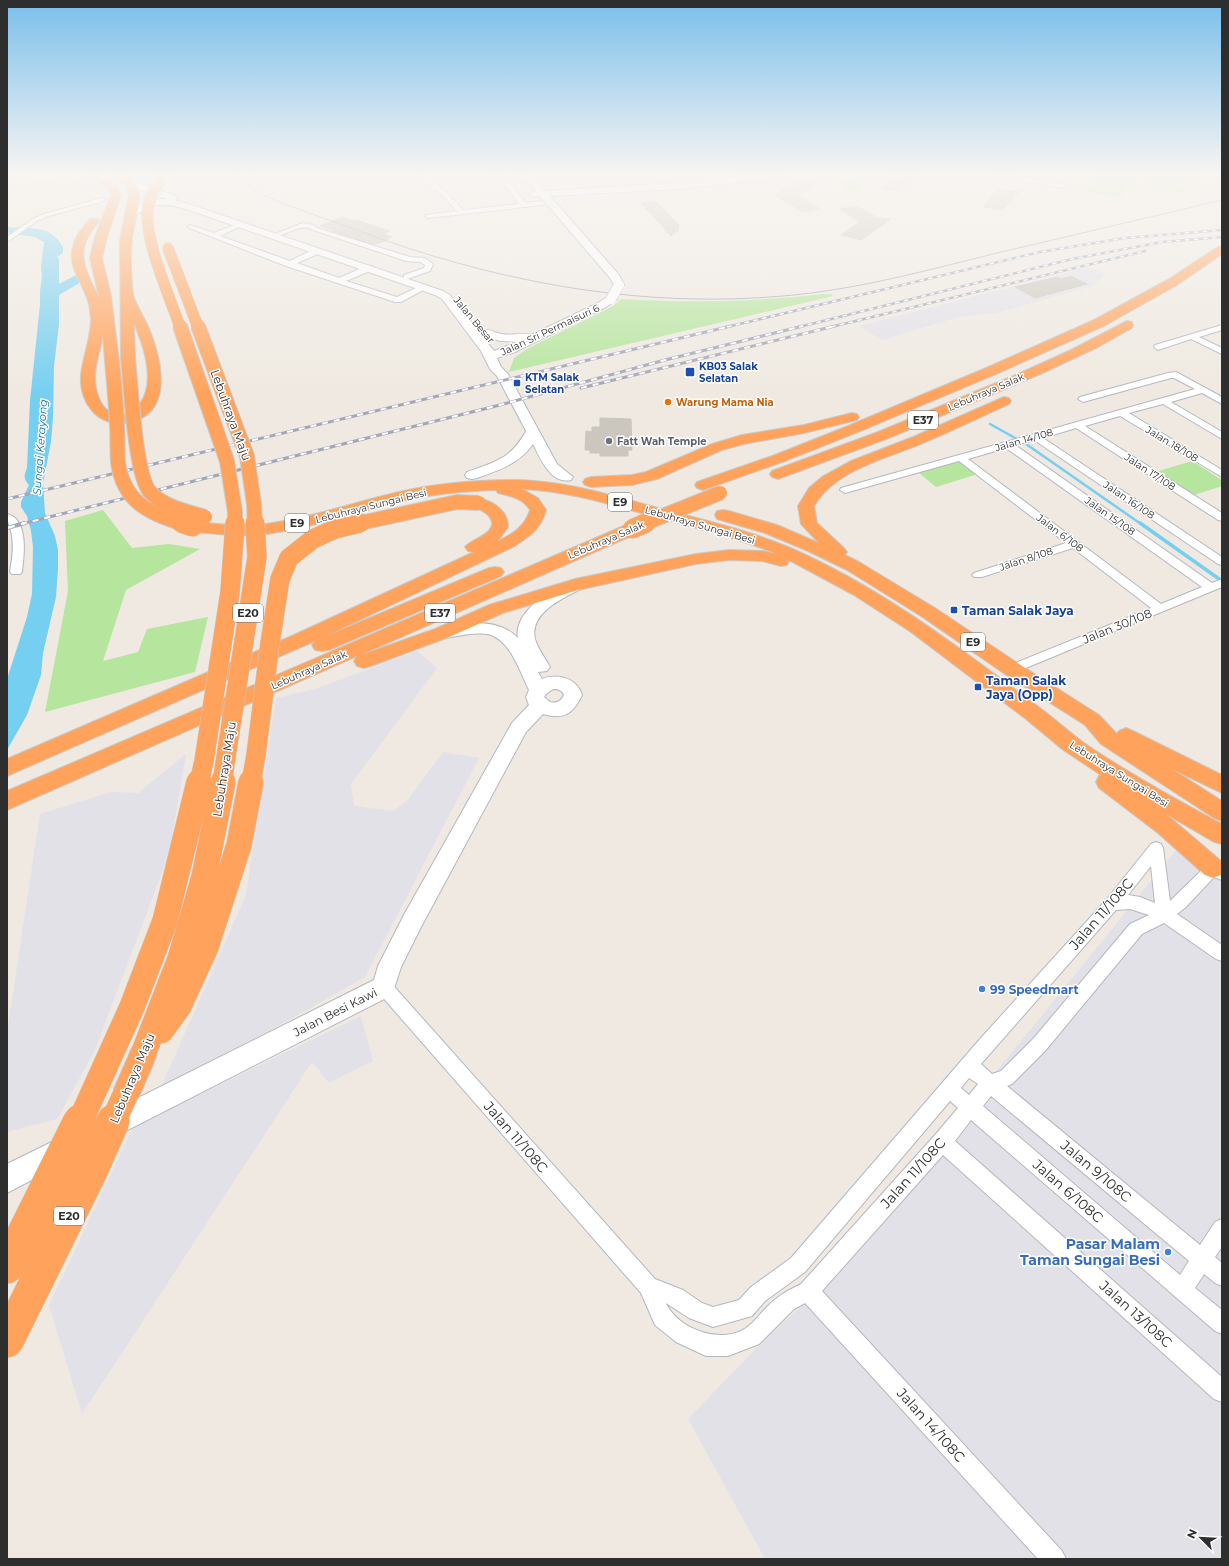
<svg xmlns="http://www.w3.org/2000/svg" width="1229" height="1566" font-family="Montserrat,sans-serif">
<rect width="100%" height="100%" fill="#efe9e1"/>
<g fill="#e3e1e8">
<path d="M1089,267l16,7 -12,12 -97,27 -37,4 -77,23 -23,-14z"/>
<path d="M417,651l20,17 -86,116 3,22 39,5 14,-10 36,-49 36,6 -114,219 -207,117 88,-199 30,-197 39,-9z"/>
<path d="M186,754l-17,100 -75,198 -37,67 -50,13v-99l33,-219 71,-22 27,1z"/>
<path d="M1176,850l46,26v683h-457l-77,-140 75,-78 57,-52z"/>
<path d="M361,1016l12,45 -44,22 -17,-21 -230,352 -33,-109 84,-178z"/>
</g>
<g fill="#f0e6d1">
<path d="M989,175h111l-17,17z"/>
<path d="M1142,175h80v13l-60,14 -38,-8z"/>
<path d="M65,176l24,10 8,14 -44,11 -21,7 -14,8h-11v-40z"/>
</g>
<g fill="#b6e59e">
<path d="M1101,175h39l-21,22 -33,-6z"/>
<path d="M822,294h9l2,2 -324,76 5,-14 13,-9 86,-43 8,-7c67,4 135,3 201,-5z"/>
<path d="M960,461l18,13 -42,13 -17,-14z"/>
<path d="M1192,461l30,19v6l-31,10 -36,-24z"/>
<path d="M103,510l29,38 37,-4 31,5 -74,41 -23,71 35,-9 9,-23 61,-12 -13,55 -150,40 23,-121 -3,-70z"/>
</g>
<g fill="#c9ec9a">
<path d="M1148,175h53l-16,18 -46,-9z"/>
<path d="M838,179h18l7,12h-19z"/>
</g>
<path fill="#75cff0" d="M7,227c24,2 43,-3 56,20v6l-6,4 2,3v24l19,-10 5,7 -24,14v29l-5,42 -1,51 -2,25 -8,41 2,30 10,23 3,14v19l-2,28 -13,56 -2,22 -14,40 -20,35v-71l20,-62 5,-23 1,-47 -2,-16 -4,-15 -6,-9v-5l8,-17c-6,-7 -5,-9 -2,-17l3,-67 10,-97v-13l2,-14 -1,-10 3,-25 -9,-5 -28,-4z"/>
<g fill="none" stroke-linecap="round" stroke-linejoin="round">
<path stroke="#75cff0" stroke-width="2.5" d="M990,424l36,20 115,80"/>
<path stroke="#75cff0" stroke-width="3.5" d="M1140,523l82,58"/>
</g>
<g fill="#cbc7bf" stroke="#cbc5ba">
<path d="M894,175h23l-17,16 -19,-3z"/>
<path d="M800,180l17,4 -19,11 22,14 -17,3 -29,-17z"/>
<path d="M998,189l6,2h16l-17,19 -20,-3z"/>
<path d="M655,201l24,24 -1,6 -7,5 -30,-33z"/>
<path d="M857,206l21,12 13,1 -30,21 -20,-5 19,-13 -20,-13z"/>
<path d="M342,217l12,4 2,-1 34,11 -7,3 9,3 -17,8 -44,-14 1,-1 -12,-4z"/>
<path d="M1071,276l16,8 -52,14 -20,-11 42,-10 4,2z"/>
<path d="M600,418l31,1 1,31h-4v6h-28v-3h-10v-3h-5l1,-19 6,1v-5h8z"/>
</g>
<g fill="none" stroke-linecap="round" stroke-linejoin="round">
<defs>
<g id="street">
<path d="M415,175c17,0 37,23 48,35l56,-6 -13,-18 -15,-11c16,0 25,16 35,28l16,-2 3,2 -3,2 -114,13 -3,-2 1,-1 30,-4 -10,-13z"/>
<path d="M993,175h17l52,9 3,2 -3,2z"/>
<path d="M102,198l2,1v2l-56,15 -11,5 -30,21v-5l26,-18 11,-5z"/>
<path d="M239,223l3,2 -1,1 -21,10 70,25 24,-12h6v4l-23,10 42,15 27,-12h6v4l-26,11 51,16 23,-11h6l1,2 -26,14h-6l-109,-36 -99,-39 3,-2 24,8z"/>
<path d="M303,223l10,2 4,3 93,29 15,1 8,6 -3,7 -23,8h-3v-4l20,-7 1,-3 -5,-3 -14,-1 -93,-31c-10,-7 -24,3 -35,6l-3,-2z"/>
<path d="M1222,325v5l-23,7 23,11v6l-31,-15 -33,11 -4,-3 1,-2z"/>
<path d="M1176,372l46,25v7l-20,-11 -31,9 51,30v7l-59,-35 -34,9 93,57v7l-102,-61 -35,10 137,87v8l-4,-1 -142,-92 -33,10 179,119v8l-4,-1 -184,-124 -19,5 197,138 10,-4v8l-206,85 -4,1 -4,-1 -2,-3 2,-3 143,-58 -78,-60 -91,29h-8l-2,-2 2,-2 92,-30 -107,-82 -114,32 -5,-3 1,-2 354,-99 -21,-11h-3l-88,24 -5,-3 2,-2 88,-24zM1006,448l196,139 -41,17 -193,-145z"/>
<path d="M7,514c22,5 17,42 15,58l-2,2h-8l-2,-2c2,-12 4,-24 2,-36 -1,-8 -5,-14 -5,-22z"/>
<path d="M1156,842l5,2 2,4 7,53 38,-37 5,-2 9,4v14l-8,-3 -28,30 -9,7 45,31v16l-6,-2 -52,-36 -22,11 -97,117 -33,33 -5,2 193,159 15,-23 7,-3v28l-7,10 7,6v23l-7,-3 -11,-9 -9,14 27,22v24l-7,-3 -244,-211 -16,21 267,236v25l-8,-3 -271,-244 -121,136 240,260 4,8h-28l-233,-256 -11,6 -35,35 -31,12h-22l-30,-14 -21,-17 -14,-32 -263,-301 -2,-5 2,-5 6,-3 6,3 265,297 28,11 19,13 11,4 26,-7 12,-13 40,-29 189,-219 127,-140 44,-55zM1151,866l4,37 -15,-6 -12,-2zM1130,909l19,6 -19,9 -97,115 -32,32 -9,3 -11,-10 135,-154zM969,1078l9,6 -9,11 -8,-7zM991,1096l198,165 -9,14 -197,-169zM950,1101l8,7 -23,27 -134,149c-12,6 -22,11 -31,20 -8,7 -15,18 -24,24 -24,17 -69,1 -80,-25l23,15 24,9 39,-11 13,-15 40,-29z"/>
</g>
<g id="secondary">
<path d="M518,175c15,0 18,5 27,16l133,-8 73,-8h32l-4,3 -101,11 -128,7 69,79 5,10 -5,3 -4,-1 -5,-9 -70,-82h-8l-2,-2 2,-2 4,-1 -5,-6z"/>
<path d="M129,180l47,16 2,2 -4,2 18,5 251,86 7,4 29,37 2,-2c8,-2 13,3 21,4 9,2 20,-2 29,1l67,-32 9,-6h8l2,2 -11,8 -91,45 -18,6 4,9 7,7 49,90 16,13 -2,3c-20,5 -31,-22 -38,-36 -14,20 -34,26 -56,34l-5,1 -5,-1 -2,-3 2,-3c28,-10 44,-13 59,-41l-29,-55 -7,-7 -9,-18 -39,-52 -7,-4 -249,-86c-11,-3 -21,-6 -32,-3 -9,2 -19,12 -27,10l-2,-2 2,-2c12,-8 25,-13 40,-13l-41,-14 -2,-2 2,-2zM481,335l19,6 17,1 -23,9z"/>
<path d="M575,580l6,1 2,4 -2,4c-18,9 -52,24 -46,50 3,10 10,19 15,28l-3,4 -9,1 4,7c16,-6 35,-1 40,16 -9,19 -18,25 -39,19l-17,18 -105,195 -20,40 -9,28 -278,142 -9,4 -9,-4 -4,-9 4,-9 278,-139 4,-14 27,-53 107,-190 17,-18 -3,-8 3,-7c-9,-18 -18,-48 -38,-55 -14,-4 -32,1 -46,3l-6,-2 -3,-4 3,-4 6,-2c26,-3 53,-8 73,12 -5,-26 35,-52 57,-58zM553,689c5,0 9,1 11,6 -3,6 -7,9 -14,7l-6,-5 2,-3z"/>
<path d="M66,1135l9,4 4,9 -4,9 -68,36v-29z"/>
</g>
<g id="highway">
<path d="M89,175c15,0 27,6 32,20l-14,42 -5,21 9,38 8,65 -2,3h-10l-2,-3 -2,-26c-2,15 -9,30 -8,45 0,8 4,22 10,28 15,16 37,1 41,-17 6,-22 -4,-48 -12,-68l1,36 -2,3h-10l-2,-3 -1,-119 9,-46 -4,-9 -12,-10c4,0 9,-1 12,1 7,2 13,12 14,19 1,12 -6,31 -7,44 -2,18 -1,37 1,55 1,7 10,22 14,30 14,32 30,92 -22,99 -28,3 -46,-21 -44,-48 2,-19 10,-37 10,-56 -1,-6 -1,-13 -3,-18 -5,-18 -21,-35 -15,-54 2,-11 10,-20 17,-28h8l1,2c-4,6 -9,11 -12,18 -10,19 3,41 12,58l-9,-39 5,-21 16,-42 -2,-6z"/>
<path d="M1222,246v8l-45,31 -73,41 -108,48 -138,58 -73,29 -76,27 -6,2 -6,-2 -2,-3 2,-3 78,-27 73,-29 138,-58 108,-48 75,-41 49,-32z"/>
<path d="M1127,321l5,1 1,3 -1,3 -34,19 -53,25 -156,66 -111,41 -6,-2 -2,-3 2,-3 106,-39 140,-58 53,-24z"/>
<path d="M1004,397l5,1 2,3 -2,3c-29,13 -57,27 -86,39 -37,16 -87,26 -109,63l3,17 27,25 3,4 -2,3 14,7 76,46 84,56 80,51 18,19 2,-3 7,-3 7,3 89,44v18l-50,-24 50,32v20l-8,-3 -113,-74 -16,-19 -80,-51 -84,-58 -74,-46 -39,-19 -43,-18 -48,-14 -2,-4 2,-4 6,-1 6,1 48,14 42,18 -18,-19 -3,-18 11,-18 13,-11 29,-16 62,-24z"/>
<path d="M852,413l5,1 2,3 -2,3 -53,13 -60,11 -22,6 -65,29 -25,6 -41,2 -6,-2 -2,-3 2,-3 6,-2 41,-2 14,-3 66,-28 30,-9 62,-10z"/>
<path d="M517,480c50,1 96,16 145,29 49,13 98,24 144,46 85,40 159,97 234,153 15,11 29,24 44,35 44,30 91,56 138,81v20l-8,-2 -48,-28 55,47v14l-8,3 -8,-3 -47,-42 -59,-45 -3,-6 3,-6 2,-1 -39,-26 -36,-30 -115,-87 -57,-37 -65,-35 -2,5 -6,1 -19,-5 -33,-1 -33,4 -118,26 -75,23 -54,24 -78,29 -7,2 -7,-2 -3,-5 3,-5 -350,154v-19l619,-266 6,-1 6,1 2,4 -2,4 -280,123 77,-27 54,-24 86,-26 121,-25 33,-4 34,1 14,3c-42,-17 -86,-27 -129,-39 -42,-12 -82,-24 -126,-26l16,9 8,12c-5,19 -17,27 -33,37l-189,90 165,-69 6,-1 6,1 3,4 -3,4 -172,74 -7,1 -7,-1 -3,-5 3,-4 -308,135v-17l287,-124 180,-83 -6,-1 -3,-4c6,-8 37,-15 24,-31 -5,-6 -14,-7 -18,-13l2,-3c16,-4 36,11 35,27l-10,14c15,-7 27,-15 32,-31 -7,-12 -20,-14 -32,-17l-2,-3c-32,1 -65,4 -97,12 -44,10 -87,26 -133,32 -24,3 -49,0 -73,-2l-6,-1 -2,-4 2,-4 6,-1c24,2 49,5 73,2 45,-6 89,-22 133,-32 39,-9 78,-12 118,-12z"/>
<path d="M142,1044l10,4 4,9 -18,42 -10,4 -10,-4 -4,-10 18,-41z"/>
</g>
</defs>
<use href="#street" stroke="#b4b7c1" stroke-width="2"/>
<use href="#secondary" stroke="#b4b7c1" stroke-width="2"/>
<use href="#highway" stroke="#c9c9c9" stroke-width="2"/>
<use href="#street" fill="#fff" fill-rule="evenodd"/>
<use href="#secondary" fill="#fff" fill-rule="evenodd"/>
<use href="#highway" fill="#ffa35c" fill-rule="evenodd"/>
<path stroke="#a3a6b8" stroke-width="1" d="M239,175c6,6 12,13 19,17 18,10 38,16 57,23 24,9 48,17 72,26 127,44 261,67 396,55 72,-6 141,-25 210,-42 77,-18 153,-36 229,-54"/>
<defs>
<g id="rail-far2">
<path d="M727,327l313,-75 85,-14 97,-8"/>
<path d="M799,327l273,-68 90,-17 60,-5"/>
<path d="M831,327l314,-76"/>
</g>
<g id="rail-far1">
<path d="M581,388l254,-62"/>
<path d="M7,499l724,-173"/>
<path d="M21,524l479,-119 165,-45 138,-34"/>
</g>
<path id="rail" d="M7,528l18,-5"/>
</defs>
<use href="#rail-far2" stroke="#a3a6b8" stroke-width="2.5"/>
<use href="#rail-far1" stroke="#a3a6b8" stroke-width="3"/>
<use href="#rail" stroke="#a3a6b8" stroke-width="4"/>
<use href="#rail-far2" stroke="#fff" stroke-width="1.5" stroke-dasharray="4.5" stroke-linecap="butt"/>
<use href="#rail-far1" stroke="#fff" stroke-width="2" stroke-dasharray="6" stroke-linecap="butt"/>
<use href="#rail" stroke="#fff" stroke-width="2.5" stroke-dasharray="8" stroke-linecap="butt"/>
<defs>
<path id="secondary-bridge" d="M611,299l8,-14"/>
<g id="highway-bridge-far4">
<path d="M164,175c-7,10 -14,20 -16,33 -5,30 22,89 32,119"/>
<path d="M168,248l30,79"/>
</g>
<g id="highway-bridge-far3">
<path d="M180,326l47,135 8,51v12"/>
<path d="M198,326l49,130 7,48 1,20"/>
<path d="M128,359c3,26 7,116 22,133 14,15 36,19 55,25"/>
<path d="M112,361c2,21 4,43 5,64 1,12 0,25 1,37 5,39 31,52 66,62"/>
<path d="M356,524l101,-22 22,1"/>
<path d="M643,524l77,-31"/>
</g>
<g id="highway-bridge-far2">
<path d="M181,523l12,4"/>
<path d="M632,529l14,-6"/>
<path d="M199,783l5,-22 26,-169 5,-69"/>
<path d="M222,783l35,-226 -2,-34"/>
<path d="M251,783l5,-28 14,-112 10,-64 9,-21 24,-19 22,-10 25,-6"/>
</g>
<g id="highway-bridge-far1">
<path d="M161,1031l18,-25 27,-59 33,-102 12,-63"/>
<path d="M142,1057l38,-98 24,-82 19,-95"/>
<path d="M80,1122l52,-115 33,-86 34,-139"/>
<path d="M113,1122l15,-33"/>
</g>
<g id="highway-bridge">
<path d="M7,1267l73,-146"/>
<path d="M7,1341l83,-168 23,-52"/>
</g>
</defs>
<use href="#secondary-bridge" stroke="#b4b7c1" stroke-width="11" stroke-linecap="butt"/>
<use href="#highway-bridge-far4" stroke="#c9c9c9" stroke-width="12" stroke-linecap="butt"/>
<use href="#highway-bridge-far3" stroke="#c9c9c9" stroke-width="16" stroke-linecap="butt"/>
<use href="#highway-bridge-far2" stroke="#c9c9c9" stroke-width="20" stroke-linecap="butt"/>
<use href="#highway-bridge-far1" stroke="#c9c9c9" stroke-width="26" stroke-linecap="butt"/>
<use href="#highway-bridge" stroke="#c9c9c9" stroke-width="34" stroke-linecap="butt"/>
<use href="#secondary-bridge" stroke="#fff" stroke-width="10"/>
<use href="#highway-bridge-far4" stroke="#ffa35c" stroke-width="11"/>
<use href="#highway-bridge-far3" stroke="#ffa35c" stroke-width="14"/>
<use href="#highway-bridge-far2" stroke="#ffa35c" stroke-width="19"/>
<use href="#highway-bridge-far1" stroke="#ffa35c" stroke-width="25"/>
<use href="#highway-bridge" stroke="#ffa35c" stroke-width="33"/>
</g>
<linearGradient id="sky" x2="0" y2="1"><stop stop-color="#7abfeb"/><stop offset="0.44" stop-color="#f8f5f2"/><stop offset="1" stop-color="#f8f5f2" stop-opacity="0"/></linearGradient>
<rect width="1229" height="395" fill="url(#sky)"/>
<g fill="#1a4fb4" stroke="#fff" stroke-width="1.5">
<rect x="685" y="367" width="10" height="10" rx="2"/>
<rect x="513" y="379" width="8" height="8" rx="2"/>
<rect x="950" y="606" width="8" height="8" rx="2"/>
<rect x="974" y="683" width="8" height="8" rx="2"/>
</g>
<circle fill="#e8710a" stroke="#fff" stroke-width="1.5" cx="668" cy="402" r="4"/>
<circle fill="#6b7280" stroke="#fff" stroke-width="1.5" cx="609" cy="441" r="4"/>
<g fill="#3f7fe0" stroke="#fff" stroke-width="1.5">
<circle cx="982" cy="989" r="4"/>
<circle cx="1168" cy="1252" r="4"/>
</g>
<g text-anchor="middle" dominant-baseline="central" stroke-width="3" stroke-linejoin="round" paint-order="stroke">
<g font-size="10" fill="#2e2e2e" stroke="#fff">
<text transform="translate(474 320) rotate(50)">Jalan Besar</text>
<text transform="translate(550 330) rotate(-25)">Jalan Sri Permaisuri 6</text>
<text transform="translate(986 392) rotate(-23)">Lebuhraya Salak</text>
<text transform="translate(1024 440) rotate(-16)">Jalan 14/108</text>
<text transform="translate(1172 444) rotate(31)">Jalan 18/108</text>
<text transform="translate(1150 472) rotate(33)">Jalan 17/108</text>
<text transform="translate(1129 500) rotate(34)">Jalan 16/108</text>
<text transform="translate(371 506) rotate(-14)">Lebuhraya Sungai Besi</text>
<text transform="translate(1110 516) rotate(35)">Jalan 15/108</text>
<text transform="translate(700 525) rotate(16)">Lebuhraya Sungai Besi</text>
<text transform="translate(1060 533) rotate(37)">Jalan 6/108</text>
<text transform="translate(606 540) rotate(-23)">Lebuhraya Salak</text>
<text transform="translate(1026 559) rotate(-18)">Jalan 8/108</text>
<text transform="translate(309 670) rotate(-24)">Lebuhraya Salak</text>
<text transform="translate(1119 774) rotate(32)">Lebuhraya Sungai Besi</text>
</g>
<g font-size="10" font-weight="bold" fill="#164399" stroke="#fff" text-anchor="start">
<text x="699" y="366">KB03 Salak<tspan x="699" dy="12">Selatan</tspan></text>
<text x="525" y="377">KTM Salak<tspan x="525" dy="12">Selatan</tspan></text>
</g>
<g font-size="10" font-weight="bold" fill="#c56008" stroke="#fff" text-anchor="start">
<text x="676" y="402">Warung Mama Nia</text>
</g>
<g font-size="10" font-weight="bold" fill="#5b616d" stroke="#fff" text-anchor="start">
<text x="617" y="441">Fatt Wah Temple</text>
</g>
<g fill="#fff" stroke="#6d6d6d" stroke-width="1">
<rect x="908" y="411" width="30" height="18" rx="3"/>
<rect x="608" y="493" width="24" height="18" rx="3"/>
<rect x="285" y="514" width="24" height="18" rx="3"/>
<rect x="233" y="604" width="30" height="18" rx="3"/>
<rect x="425" y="604" width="30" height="18" rx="3"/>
<rect x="961" y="633" width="24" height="18" rx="3"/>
<rect x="54" y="1207" width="30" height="18" rx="3"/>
</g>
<g font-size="11" font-weight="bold" fill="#2e2e2e">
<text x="923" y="420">E37</text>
<text x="620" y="502">E9</text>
<text x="297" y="523">E9</text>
<text x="248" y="613">E20</text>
<text x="440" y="613">E37</text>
<text x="973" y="642">E9</text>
<text x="69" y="1216">E20</text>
</g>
<g font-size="11" font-style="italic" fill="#0d6fa3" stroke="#fff">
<text transform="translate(40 447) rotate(-86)">Sungai Kerayong</text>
</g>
<g font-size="12" fill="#2e2e2e" stroke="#fff">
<text transform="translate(231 415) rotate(70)">Lebuhraya Maju</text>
<text transform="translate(1117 626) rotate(-22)">Jalan 30/108</text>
<text transform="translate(224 769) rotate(-81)">Lebuhraya Maju</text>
<text transform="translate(335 1012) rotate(-27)">Jalan Besi Kawi</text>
<text transform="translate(132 1078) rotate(-67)">Lebuhraya Maju</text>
</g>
<g font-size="12" font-weight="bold" fill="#164399" stroke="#fff" text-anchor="start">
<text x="962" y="610">Taman Salak Jaya</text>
<text x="986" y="680">Taman Salak<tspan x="986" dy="14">Jaya (Opp)</tspan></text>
</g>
<g font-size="12" font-weight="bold" fill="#366cbe" stroke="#fff" text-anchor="start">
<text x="990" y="989">99 Speedmart</text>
</g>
<g font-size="14" fill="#2e2e2e" stroke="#fff">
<text transform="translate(1101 914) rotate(-49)">Jalan 11/108C</text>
<text transform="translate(516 1137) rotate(49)">Jalan 11/108C</text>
<text transform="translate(1096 1171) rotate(40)">Jalan 9/108C</text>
<text transform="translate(913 1173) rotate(-48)">Jalan 11/108C</text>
<text transform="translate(1068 1191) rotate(41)">Jalan 6/108C</text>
<text transform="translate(1136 1314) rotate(42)">Jalan 13/108C</text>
<text transform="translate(931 1425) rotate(48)">Jalan 14/108C</text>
</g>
<g font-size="14" font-weight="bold" fill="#366cbe" stroke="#fff" text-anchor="end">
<text x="1160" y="1244">Pasar Malam<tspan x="1160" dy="16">Taman Sungai Besi</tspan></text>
</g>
</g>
<rect width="1229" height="1566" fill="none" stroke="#2e2e2e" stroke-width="16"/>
<g transform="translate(1201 1538) rotate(294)" stroke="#ffffff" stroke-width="3" paint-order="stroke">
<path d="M0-3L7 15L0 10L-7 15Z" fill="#2e2e2e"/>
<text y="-6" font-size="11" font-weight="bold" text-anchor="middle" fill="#2e2e2e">N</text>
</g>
</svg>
